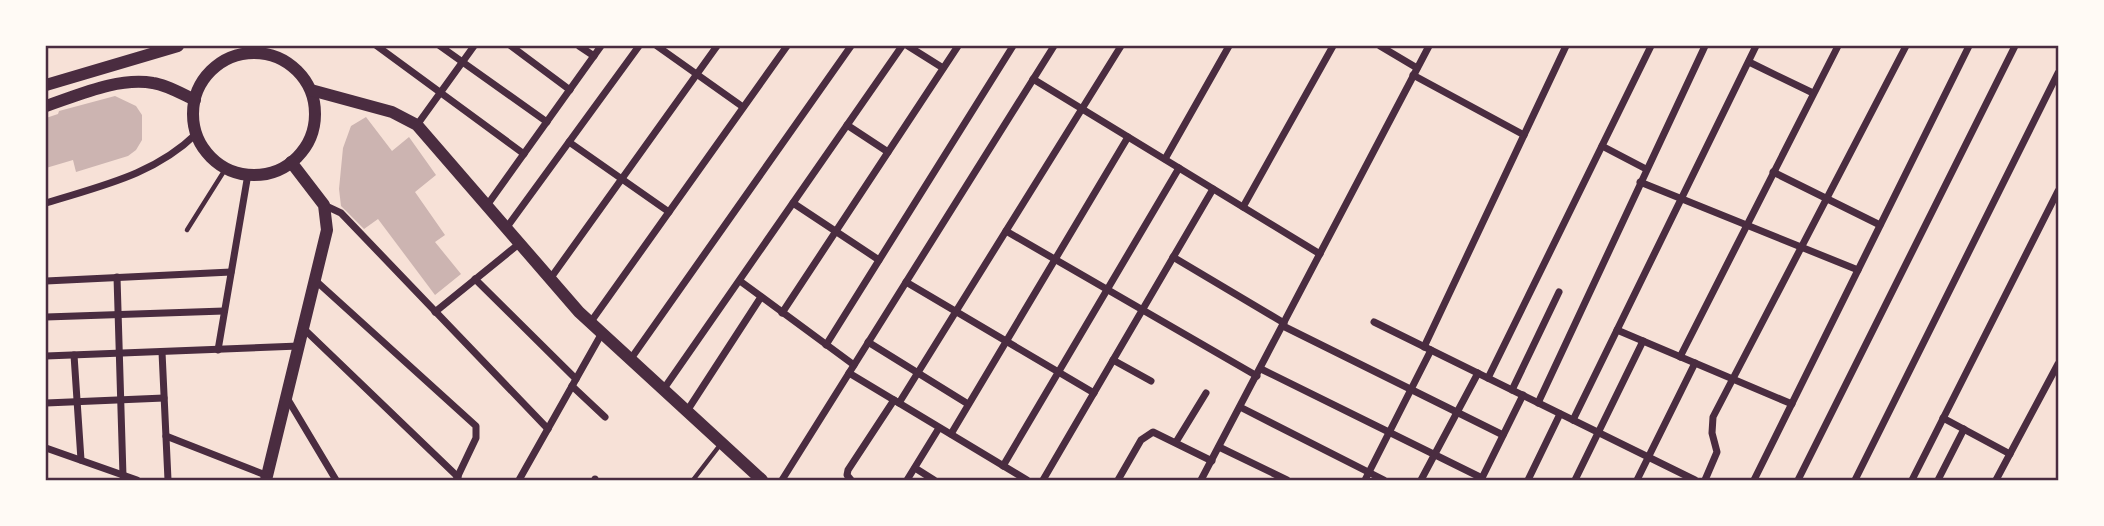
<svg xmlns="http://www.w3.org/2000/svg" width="2104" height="526" font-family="'Noto Serif',serif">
<rect width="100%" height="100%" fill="#f7e1d7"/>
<g fill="#ccb4b1">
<path d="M115,96l21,10 6,9v25l-6,10 -8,6 -52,16 -3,-12 -27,8v-50l12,-4 1,-3z"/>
<path d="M366,117l26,34 17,-14 27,38 -21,17 30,43 -10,7 26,32 -26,21 -57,-76 -14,10 -23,-23 -2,-17 4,-41 8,-22z"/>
</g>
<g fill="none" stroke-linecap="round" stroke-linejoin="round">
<g stroke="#4a2c40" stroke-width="4.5">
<path d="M187,230l39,-62"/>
<path d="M693,480l27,-35"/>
</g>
<g stroke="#4a2c40" stroke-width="7">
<path d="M377,46l147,108"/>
<path d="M440,46l107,76"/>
<path d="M511,46l59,44"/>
<path d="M579,46l15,10"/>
<path d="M657,46l86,61"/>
<path d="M908,46l35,22"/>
<path d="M1380,46l37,22"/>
<path d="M1749,62l64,31"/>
<path d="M1413,75l111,60"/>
<path d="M1033,79l287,175"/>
<path d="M417,125l57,-79"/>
<path d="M847,125l41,27"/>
<path d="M569,142l100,70"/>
<path d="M1602,146l44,23"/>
<path d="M1165,159l64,-113"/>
<path d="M1773,172l107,53"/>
<path d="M1640,182l218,88"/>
<path d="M46,203c54,-17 108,-28 150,-69"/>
<path d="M793,203l86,57"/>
<path d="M488,204l113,-158"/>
<path d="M324,205l17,8 207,216"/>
<path d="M1243,207l90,-161"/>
<path d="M507,227l132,-181"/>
<path d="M1006,231l251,145"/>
<path d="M1173,257l111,66"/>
<path d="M117,277l6,199"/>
<path d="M475,279l101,100"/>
<path d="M550,279l167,-233"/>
<path d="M46,281l185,-9"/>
<path d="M316,281l160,145v12l-20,42"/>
<path d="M740,281l114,84"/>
<path d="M906,282l188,111"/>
<path d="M435,312l85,-69"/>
<path d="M782,313l176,-267"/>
<path d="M46,317l178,-6"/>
<path d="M1374,322l321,158"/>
<path d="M590,323l197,-277"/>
<path d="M1283,326l220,109"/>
<path d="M304,329l154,148"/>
<path d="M1617,330l175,74"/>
<path d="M868,342l100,62"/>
<path d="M826,345l187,-299"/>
<path d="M1424,347l142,-301"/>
<path d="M218,350l30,-176"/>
<path d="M162,352l6,128"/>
<path d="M74,355l7,105"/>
<path d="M46,356l253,-10"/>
<path d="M1680,357l158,-311"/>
<path d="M630,360l221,-314"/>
<path d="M1113,360l38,21"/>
<path d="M1261,369l221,109"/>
<path d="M849,373l178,107"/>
<path d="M1488,378l163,-332"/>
<path d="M572,386l33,31"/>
<path d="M663,390l239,-344"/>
<path d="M1512,390l47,-98"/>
<path d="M287,398l49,82"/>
<path d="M46,403l118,-5"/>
<path d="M899,403l222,-357"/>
<path d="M1538,403l167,-357"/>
<path d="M1240,407l144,73"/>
<path d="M687,411l74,-114"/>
<path d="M1943,418l67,36"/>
<path d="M1573,420l183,-374"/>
<path d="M951,434l177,-297"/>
<path d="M166,436l102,40"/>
<path d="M1176,442l30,-49"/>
<path d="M1219,447l68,33"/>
<path d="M46,448l91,32"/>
<path d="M1003,466l176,-298"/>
<path d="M915,468l19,12"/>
<path d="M519,480l83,-147"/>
<path d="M595,480v-1"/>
<path d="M782,480l272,-434"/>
<path d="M851,480l-4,-5 1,-5 46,-70"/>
<path d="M907,480l32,-52"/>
<path d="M1043,480l170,-291"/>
<path d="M1118,480l23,-40 12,-8 59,29"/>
<path d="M1201,480l228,-434"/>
<path d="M1365,480l66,-130"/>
<path d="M1421,480l57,-107"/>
<path d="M1481,480l42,-85"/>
<path d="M1528,480l32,-66"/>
<path d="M1575,480l68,-139"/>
<path d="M1637,480l58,-117"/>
<path d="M1705,480l12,-28 -5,-19 1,-16 193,-371"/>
<path d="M1754,480l215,-434"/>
<path d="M1798,480l217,-434"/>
<path d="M1855,480l203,-407"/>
<path d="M1912,480l146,-289"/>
<path d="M1938,480l26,-51"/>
<path d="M1996,480l62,-116"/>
</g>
<g stroke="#4a2c40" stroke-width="12">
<circle cx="254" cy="114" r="61"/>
<path d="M46,85l132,-39"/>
<path d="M311,90l81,22 25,13 162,187 183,168"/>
<path d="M46,106c33,-11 72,-29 107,-23 14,2 29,11 42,17"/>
<path d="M266,480l61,-250 -3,-25 -33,-43"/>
</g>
</g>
<rect width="2104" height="526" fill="none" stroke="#fffaf5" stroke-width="94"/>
<rect x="47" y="47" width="2010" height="432" fill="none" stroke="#4a2c40" stroke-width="2.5"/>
</svg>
